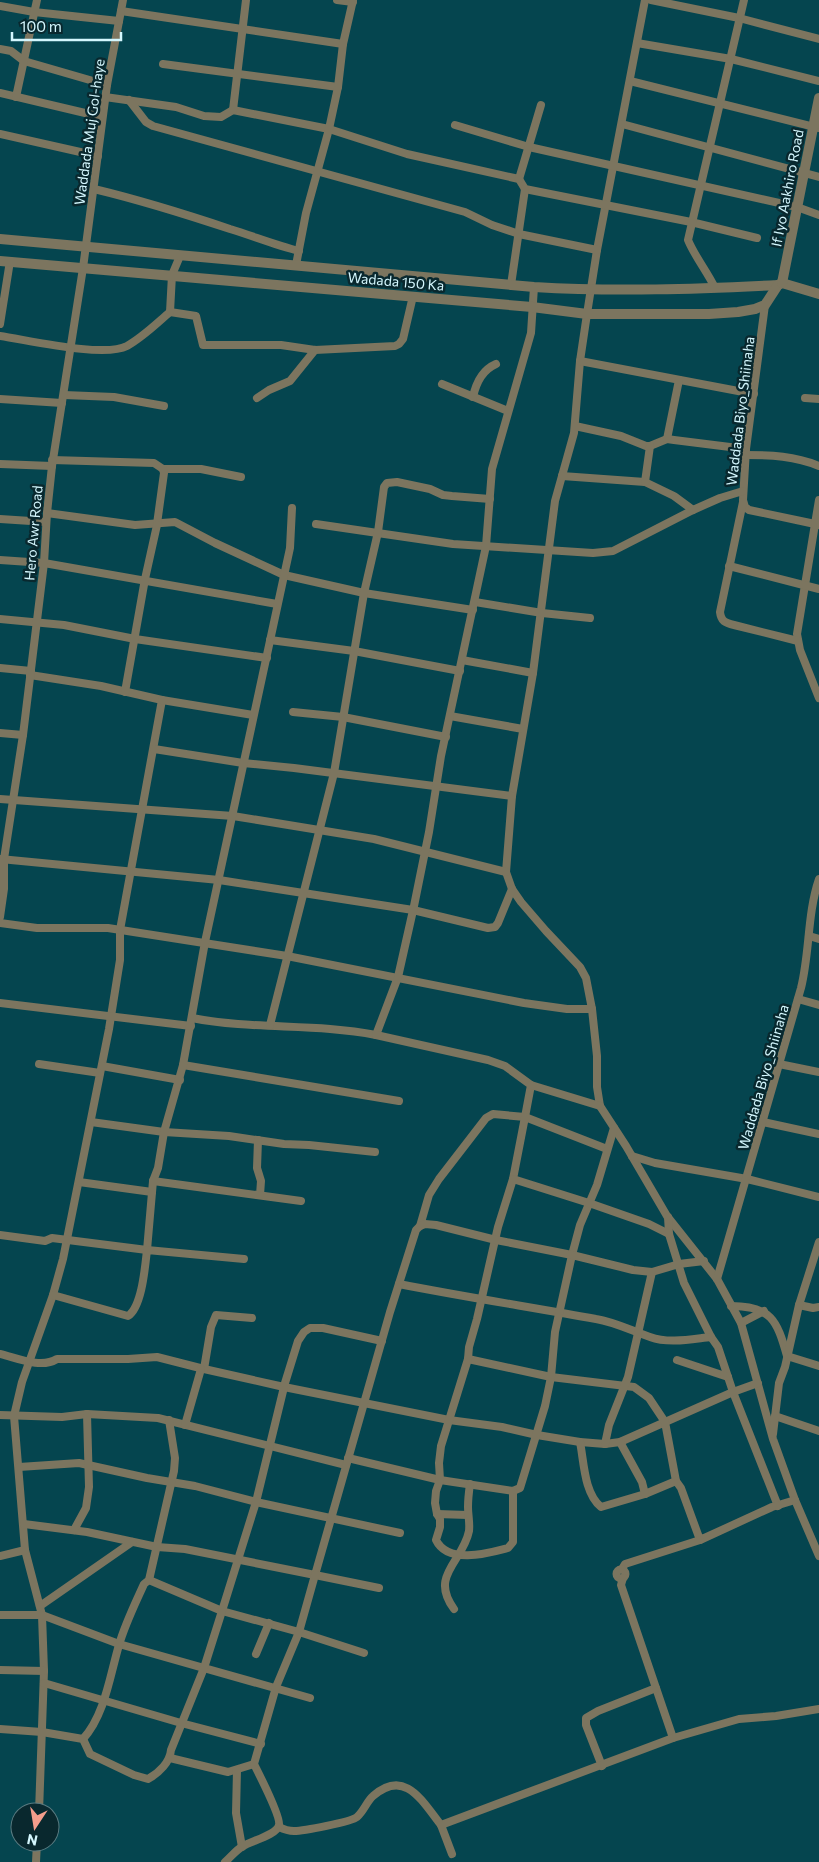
<svg xmlns="http://www.w3.org/2000/svg" width="819" height="1862" font-family="Commissioner,sans-serif">
<rect width="100%" height="100%" fill="#05454f"/>
<g fill="none" stroke-linecap="round" stroke-linejoin="round">
<g stroke="#7c755f" stroke-width="8">
<path d="M337,0l16,2"/>
<path d="M645,0l-48,250 -10,64 -7,47 -6,72 -19,68 -22,172 -21,123 -6,76 6,17 9,13 25,29 34,36 6,11 6,31 5,47v31l3,19 26,40 41,70 50,63 24,44 32,116 22,61 24,56"/>
<path d="M651,0l88,18 80,21"/>
<path d="M0,6l34,6 85,9"/>
<path d="M121,11l222,33"/>
<path d="M637,43l94,16 88,22"/>
<path d="M0,49l11,2 13,10 83,24"/>
<path d="M163,64l175,23"/>
<path d="M630,81l189,47"/>
<path d="M0,93l102,24"/>
<path d="M16,97l21,-97"/>
<path d="M105,97l71,10 28,9 17,1 12,-7 96,19 78,25 112,25 6,10 166,33 66,16"/>
<path d="M129,100l17,22 7,4 312,86 27,13 27,9 78,16"/>
<path d="M233,110l13,-110"/>
<path d="M622,124l197,53"/>
<path d="M455,125l74,22 268,60 22,8"/>
<path d="M0,134l98,22"/>
<path d="M519,179l22,-74"/>
<path d="M94,189c46,11 91,25 136,40 23,7 45,16 69,22"/>
<path d="M296,265l10,-52 23,-84 9,-42 5,-43 10,-44"/>
<path d="M511,285l14,-96"/>
<path d="M715,288c-8,-17 -20,-31 -27,-48l56,-240"/>
<path d="M765,305l-19,144 -3,51 2,7 4,3 66,14 -18,110 3,16 19,48"/>
<path d="M170,312l26,4 7,29h78l34,5 80,-4 4,-2 4,-5 10,-43"/>
<path d="M0,324l10,-63"/>
<path d="M0,336c28,4 104,22 127,10 16,-9 29,-22 43,-34l2,-37 8,-19"/>
<path d="M580,361l174,33"/>
<path d="M442,384l66,27"/>
<path d="M64,395l50,2 50,9"/>
<path d="M473,397c3,-14 9,-27 23,-33"/>
<path d="M257,398l12,-8 21,-9 25,-31"/>
<path d="M805,398l14,1"/>
<path d="M0,399l62,4"/>
<path d="M575,426l46,10 25,10h4l17,-7 7,1 72,9"/>
<path d="M667,439l12,-59"/>
<path d="M745,455c26,0 50,1 74,11"/>
<path d="M52,460l102,3 9,6h38l40,8"/>
<path d="M0,464l52,2"/>
<path d="M562,476l83,6 29,14 19,14"/>
<path d="M645,482l5,-36"/>
<path d="M819,500l-4,24 4,1"/>
<path d="M743,502l-23,110c1,9 5,11 14,13l64,16"/>
<path d="M47,513l88,12 40,-3 40,21 69,32 80,18 109,17"/>
<path d="M0,519l46,3"/>
<path d="M157,524l7,-51 -1,-4"/>
<path d="M316,524l137,20 140,9 20,-2 80,-41 27,-12 23,-7"/>
<path d="M0,560l44,3 233,41"/>
<path d="M729,566l90,23"/>
<path d="M475,602l67,11 48,5"/>
<path d="M0,619l64,6 71,14 132,19"/>
<path d="M270,640l84,11 106,20"/>
<path d="M462,660l71,13"/>
<path d="M0,668l31,3"/>
<path d="M30,675l71,11 61,14 -42,230v30l-11,69 -46,230 -10,36 -31,87 -8,34 11,134 17,65 2,56 -5,141"/>
<path d="M125,692l20,-113 12,-54"/>
<path d="M162,700l91,15"/>
<path d="M293,712l50,5 103,20"/>
<path d="M450,716l73,13"/>
<path d="M0,733l23,2"/>
<path d="M154,749l89,14 51,5 218,28"/>
<path d="M0,799l233,17 141,23 132,33"/>
<path d="M0,859l219,21 194,30 75,18 7,-1 3,-4 14,-34"/>
<path d="M0,917l4,-28v-30l19,-124 21,-172 3,-50 5,-47 31,-198 24,-183 16,-85"/>
<path d="M0,923l37,5h71l179,28 237,47 43,6h25"/>
<path d="M809,936l10,3"/>
<path d="M798,999l21,6"/>
<path d="M0,1003l191,23"/>
<path d="M192,1018c61,12 123,5 184,17l22,-58 16,-71 15,-74 12,-76 45,-210 6,-77 39,-136 3,-46"/>
<path d="M270,1025l64,-252 30,-180 14,-61 6,-45 3,-4 10,-1 33,7 13,6 9,1 38,3"/>
<path d="M376,1035l112,25 17,6 26,19 -6,32 -32,-3 -7,4 -47,61 -10,16 -9,31"/>
<path d="M39,1064l61,9"/>
<path d="M779,1064l40,8"/>
<path d="M183,1065l216,36"/>
<path d="M102,1066l78,14"/>
<path d="M531,1085l69,21"/>
<path d="M91,1122l73,10 65,4 55,8 25,1 66,7"/>
<path d="M763,1122l56,12"/>
<path d="M258,1140l-1,28 4,13 -1,14"/>
<path d="M632,1156l23,7 92,16 72,18"/>
<path d="M513,1179l12,-62 82,32"/>
<path d="M153,1181l148,20"/>
<path d="M79,1182l73,10"/>
<path d="M668,1217l1,17 15,49 27,54 7,10 15,45 45,114"/>
<path d="M0,1235l45,6 7,-3 95,12 6,-69 5,-13 6,-36 19,-67 22,-123 85,-394 2,-40"/>
<path d="M717,1279l84,-291c9,-36 6,-74 18,-109"/>
<path d="M399,1284c66,13 131,23 197,35 19,3 36,12 54,18 19,7 42,2 61,0"/>
<path d="M53,1295l75,21c14,-9 17,-49 19,-66l97,9"/>
<path d="M799,1305l14,3 6,-1"/>
<path d="M731,1306c40,0 46,14 56,50l32,10"/>
<path d="M741,1323l23,-12"/>
<path d="M0,1354c17,4 41,15 57,5h71l29,-2 47,12 80,18 165,33 53,7 35,8 43,7 25,2 15,-2 113,-50 25,-9"/>
<path d="M468,1359l83,18 83,10 15,11 16,24 11,59 5,7 19,52 72,-33 23,-7"/>
<path d="M677,1360l51,17"/>
<path d="M204,1369l7,-42 5,-12 36,3"/>
<path d="M0,1415l62,2 25,-3 71,4 188,47"/>
<path d="M775,1416l44,15"/>
<path d="M185,1425l16,-56"/>
<path d="M773,1434l6,-51 6,-16 14,-62 20,-63"/>
<path d="M580,1442c4,20 4,51 21,65l44,-13 31,-13"/>
<path d="M620,1442l22,40 3,12"/>
<path d="M605,1444l4,-19 19,-48 24,-105"/>
<path d="M348,1458l92,22 73,11 7,-3 25,-82 6,-29 4,-45 17,-77 8,-30 17,-40 17,-57"/>
<path d="M19,1467l60,-4 68,15 48,8 61,16 144,31"/>
<path d="M513,1491v51l-5,6c-19,5 -60,17 -72,-8l4,-13v-8l-3,-5 -2,-11 1,-12 4,-11 -1,-17 2,-17 27,-87 1,-12 8,-28 21,-92 15,-48 76,24 60,21 20,10"/>
<path d="M437,1514l31,1"/>
<path d="M24,1524l63,8 70,15 28,2 130,26 75,-263 26,-82 4,-4 5,-2 11,1 60,15 76,15 61,15 19,2 27,-8 25,-3"/>
<path d="M74,1530l12,-22 3,-21 -2,-73"/>
<path d="M0,1556l25,-6"/>
<path d="M622,1569l3,-5 75,-24"/>
<circle cx="621" cy="1574" r="4.5"/>
<path d="M623,1578l-2,7 52,153"/>
<path d="M149,1580l73,31 77,21 65,21"/>
<path d="M40,1606l92,-64"/>
<path d="M454,1609c-25,-34 9,-47 15,-78 1,-8 -1,-16 -1,-24 0,-8 1,-16 2,-23"/>
<path d="M0,1615h42l77,29 191,54"/>
<path d="M256,1654l13,-31"/>
<path d="M0,1670l44,1"/>
<path d="M44,1683l137,40 80,21"/>
<path d="M0,1729l42,3 41,7 7,15 44,21 14,4c11,-6 22,-17 23,-29l33,-82 18,-57 34,-109 29,-119 13,-42 6,-9 6,-4h13l59,13"/>
<path d="M83,1739c22,-24 27,-64 36,-94 6,-21 16,-41 25,-61l5,-4 25,-109 1,-13 -6,-38"/>
<path d="M170,1758l58,14 26,-8"/>
<path d="M602,1766l-16,-41v-7l12,-7 58,-23"/>
<path d="M237,1770l-1,43 6,34"/>
<path d="M279,1827c4,2 10,4 15,4 9,0 57,-9 63,-14 7,-6 10,-16 16,-21 32,-28 49,5 68,29"/>
<path d="M452,1854l-11,-29 232,-87 66,-19 37,-3 43,-7"/>
<path d="M36,1862l1,-20"/>
<path d="M225,1862c6,-5 11,-12 18,-16 8,-5 34,-11 36,-21 2,-8 -20,-51 -25,-61l22,-77 23,-55 16,-57 64,13"/>
</g>
<g stroke="#7c755f" stroke-width="10">
<path d="M0,239l534,48c83,5 161,2 244,-2l4,-2 37,11"/>
<path d="M0,261l532,46 55,7h122l29,-2 17,-3 10,-4 13,-20"/>
<path d="M782,283l37,-185"/>
</g>
</g>
<g text-anchor="middle" dominant-baseline="central" stroke-width="5" stroke-linejoin="round" paint-order="stroke">
<g font-size="14" fill="#d4f7fe" stroke="#09282e">
<text transform="translate(89 132) rotate(-82)">Waddada Muj Gol-haye</text>
<text transform="translate(787 188) rotate(-79)">If Iyo Aakhiro Road</text>
<text transform="translate(396 281) rotate(5)">Wadada 150 Ka</text>
<text transform="translate(740 411) rotate(-83)">Waddada Biyo_Shiinaha</text>
<text transform="translate(33 533) rotate(-85)">Hero Awr Road</text>
<text transform="translate(763 1077) rotate(-74)">Waddada Biyo_Shiinaha</text>
</g>
</g>
<g transform="translate(35 1827) rotate(192)"><circle r="24" fill="#09282e" stroke="#5a7b81"/>
<path d="M0-4L9 19L0 12L-9 19Z" fill="#f49d8c"/>
<text y="-8" font-size="14" font-weight="bold" text-anchor="middle" fill="#d4f7fe">N</text>
</g>
<path d="M12 32v8h109v-8" fill="none" stroke="#d4f7fe" stroke-width="2.5"/>
<text x="20" y="32" font-size="15" fill="#d4f7fe" stroke="#09282e" stroke-width="4" paint-order="stroke">100 m</text>
</svg>
